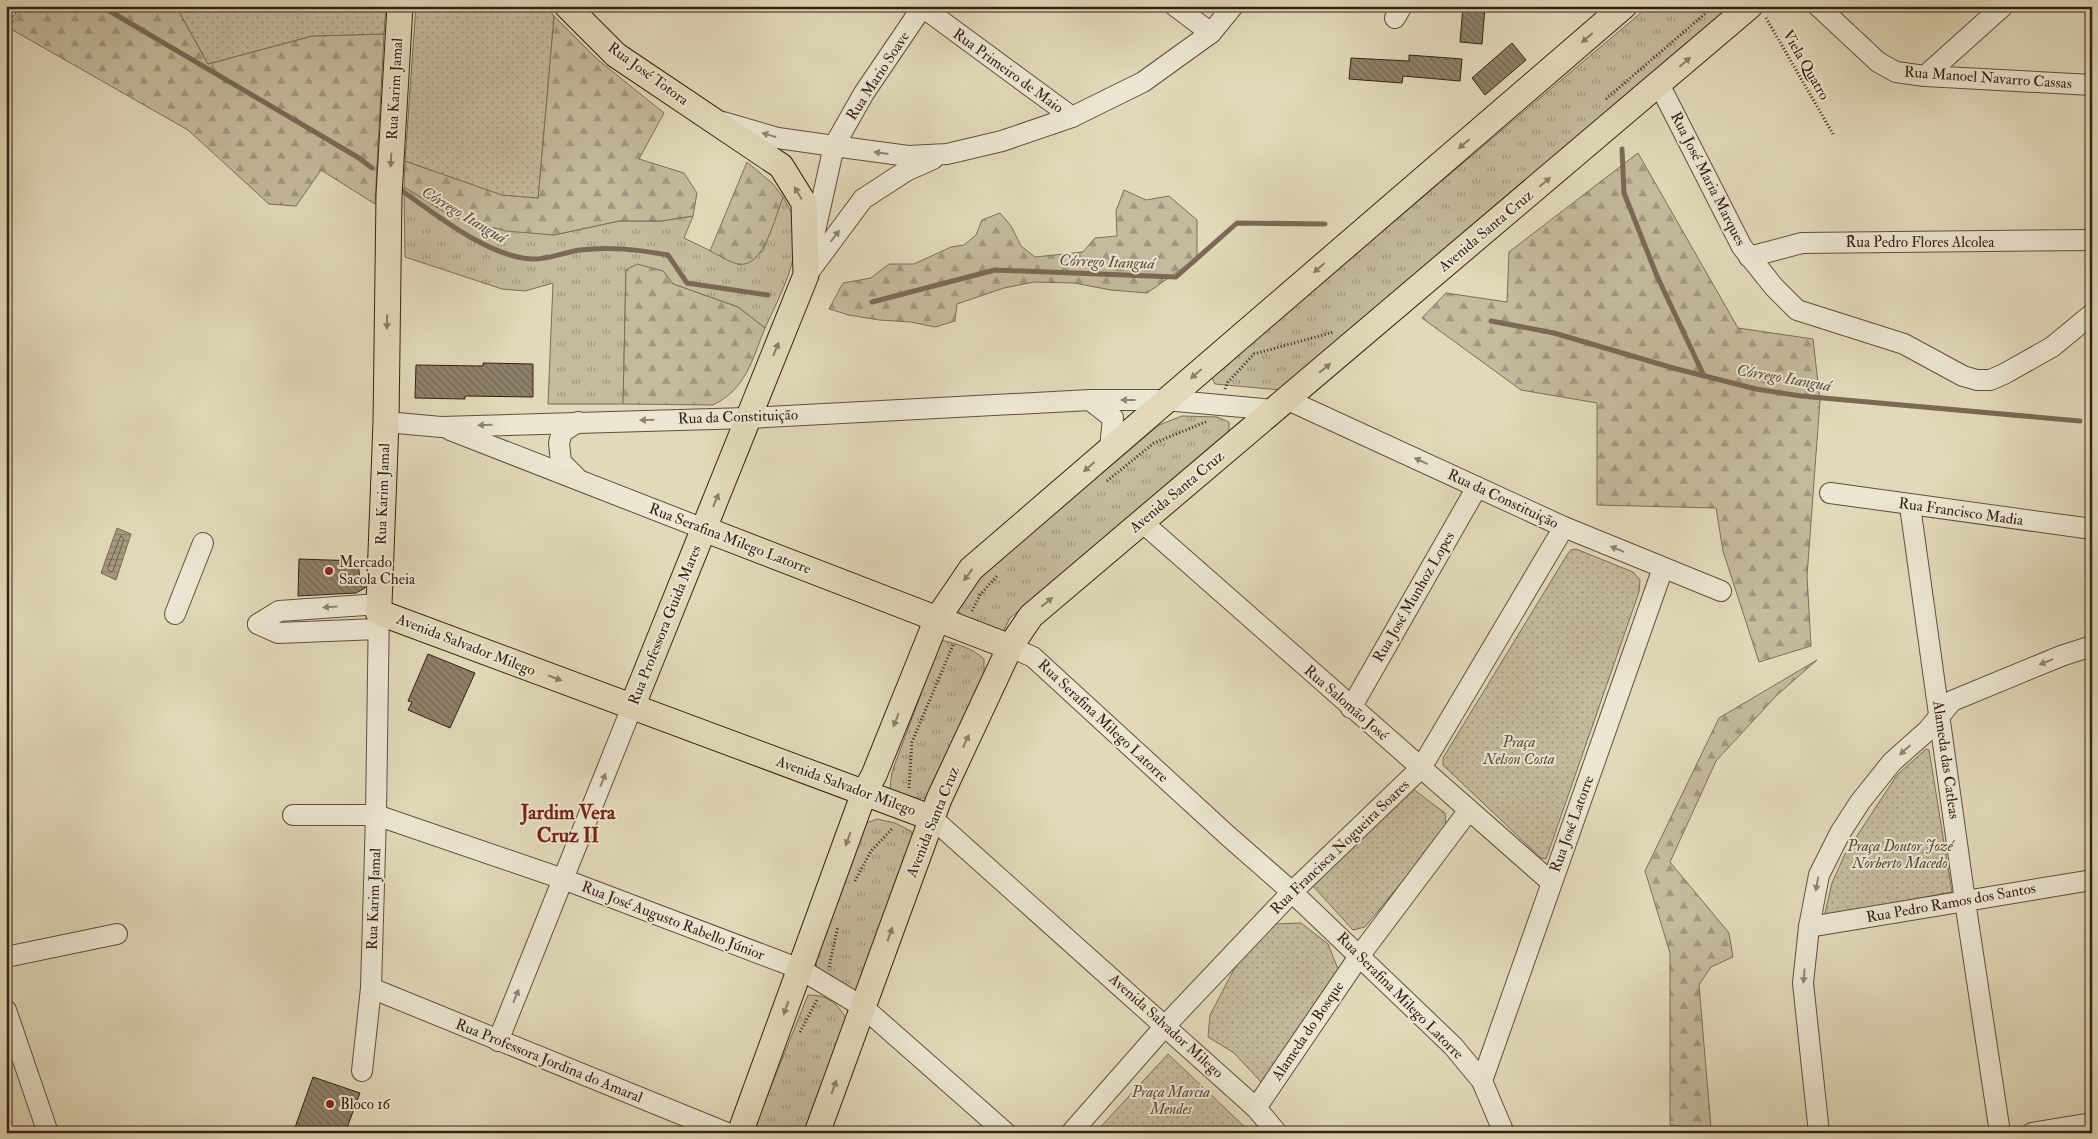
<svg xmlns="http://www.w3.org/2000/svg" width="2098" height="1139" font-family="'IM FELL Double Pica',serif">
<defs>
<pattern id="grass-tufts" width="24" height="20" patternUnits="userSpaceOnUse" patternTransform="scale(1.25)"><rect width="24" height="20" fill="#c4ba9d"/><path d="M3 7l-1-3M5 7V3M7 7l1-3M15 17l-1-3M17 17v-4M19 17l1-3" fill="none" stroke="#a0977f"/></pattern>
<pattern id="forest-firs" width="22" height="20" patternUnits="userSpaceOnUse" patternTransform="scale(1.25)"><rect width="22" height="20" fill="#c4ba9d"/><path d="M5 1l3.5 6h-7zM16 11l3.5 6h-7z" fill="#a0977f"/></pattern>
<pattern id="park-dots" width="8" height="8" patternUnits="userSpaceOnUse" patternTransform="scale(1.25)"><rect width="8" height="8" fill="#c4ba9d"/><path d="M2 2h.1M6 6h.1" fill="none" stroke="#a0977f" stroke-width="1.8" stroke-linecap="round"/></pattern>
<pattern id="water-rules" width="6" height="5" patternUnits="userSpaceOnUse" patternTransform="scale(1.25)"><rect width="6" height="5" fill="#a79a81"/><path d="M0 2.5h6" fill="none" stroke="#897d68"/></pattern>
<pattern id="building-back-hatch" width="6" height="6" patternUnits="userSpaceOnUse" patternTransform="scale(1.25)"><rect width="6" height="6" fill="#8e8169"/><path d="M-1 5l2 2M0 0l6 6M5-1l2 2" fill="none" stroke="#756955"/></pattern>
</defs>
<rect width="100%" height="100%" fill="#e1d9b9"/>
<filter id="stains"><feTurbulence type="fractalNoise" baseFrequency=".004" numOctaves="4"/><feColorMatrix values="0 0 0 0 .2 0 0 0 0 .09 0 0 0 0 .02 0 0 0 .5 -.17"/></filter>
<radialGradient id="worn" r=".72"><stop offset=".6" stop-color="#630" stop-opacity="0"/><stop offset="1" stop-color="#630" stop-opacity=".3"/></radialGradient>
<g fill="url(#grass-tufts)" stroke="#7c6e58">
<path d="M1649,6h82l-259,219 -192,165 -65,-6 -4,-8z"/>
<path d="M404,187l49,30 101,18 65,-14h42l32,-5 -9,22 56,27 23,-14 20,-54c3,6 7,12 9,17 14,36 -13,83 -27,114l-27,-21 -65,-23 -10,-13 -37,-1 -3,134h-75l5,-121 -28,8 -23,-2 -97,-32z"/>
<path d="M1182,416l35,1 12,5v10l-219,186 -7,14 -39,-12 -7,-12 14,-24 188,-159z"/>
<path d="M941,640c16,4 31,8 43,19v15l-57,124h-19l-18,-10 2,-16z"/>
<path d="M877,819l18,4 16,8 5,16 -55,143 -11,2 -33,-24 -2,-11 49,-133z"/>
<path d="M808,995c23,0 32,11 42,31l-39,107h-57l1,-7z"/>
</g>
<g fill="url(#forest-firs)" stroke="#7c6e58">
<path d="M23,6h153l32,58 104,-28 72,-2 -9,170 -54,-34 -25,36 -27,-2 -81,-74 -179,-102z"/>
<path d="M554,16l43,43 67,54 -25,46 45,14 13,20 -4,23 -32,5h-42l-65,14 -48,-4 -53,-14 -49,-30 1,-26 97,34 36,3z"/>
<path d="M1638,153l100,175 75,11 7,61 -13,176 4,70 -52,16 -36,-111 -7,-43 -119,-3v-102l-76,-13 -99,-72 24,-25 61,9 2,-50z"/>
<path d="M747,162l26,22 10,13c-7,18 -20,72 -44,67 -9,-1 -20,-9 -29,-13z"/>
<path d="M1124,190l22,10 23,-4 28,24v38l-50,35 -36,-3 -37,-7 -40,-1 -30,6 -47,16 -2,17 -20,6 -24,-5 -32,-2 -30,-5 -20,-6 14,-26 28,-5 18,-14h25l37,-17 13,-2 12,-10 6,-15 18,-7 11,13 10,20 14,11 48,-5 12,-14 22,-2 -1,-25z"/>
<path d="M637,264l26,7 10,13 65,23 27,21c-13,32 -19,61 -52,77l-90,-1 3,-134z"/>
<path d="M1817,660l-41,36 -60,65 -46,101 59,71 4,24 -22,10 -12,18 12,143 -41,-3v-172l-25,-82 74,-153z"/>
</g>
<g fill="url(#park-dots)" stroke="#7c6e58">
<path d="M176,6h210l-2,28 -72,2 -104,28z"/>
<path d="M416,6h130l8,10 -16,182 -36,-3 -97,-34z"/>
<path d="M1576,549l57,23 7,8 -1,12 -93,267 -5,-1 -98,-93v-7l124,-203 4,-5z"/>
<path d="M1926,749l3,1 23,142 -123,23 -4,-2 7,-30 13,-29 52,-79z"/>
<path d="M1413,789l32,24 1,15 -81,99 -12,3 -40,-44z"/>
<path d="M1301,923l27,21 10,25 -77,113 -27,-29 -26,-16 2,-22 32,-61 33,-30z"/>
<path d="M1168,1054l83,79h-156z"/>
</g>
<path fill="url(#water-rules)" stroke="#796a55" d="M117,528l14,6 -15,46 -15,-7z"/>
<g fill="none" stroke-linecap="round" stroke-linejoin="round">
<path stroke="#6e5e4a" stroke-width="1" d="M121,536l3,3 -11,32 -3,1 -2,-3z"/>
<g stroke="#796a55" stroke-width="5">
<path d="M101,6l258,152 13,10"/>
<path d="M1622,149l2,44 33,83 47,100"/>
<path d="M401,190c35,25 88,67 131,69 15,1 33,-7 48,-9 30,-4 58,0 88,5l19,28 81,12"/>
<path d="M872,302l123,-32 181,7 61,-54 88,1"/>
<path d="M1491,321l63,12 119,35 83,21 45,7 279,25"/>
</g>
</g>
<g fill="url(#building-back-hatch)" stroke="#352113">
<path d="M1463,6h22l-3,38 -22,-2z"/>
<path d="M1512,43l14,17 -41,35 -13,-17z"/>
<path d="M1409,55l53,4 -2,22 -57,-5 -1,7 -53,-4 2,-21 58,3z"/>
<path d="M483,363l50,1v33l-68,-1v3l-50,-1 1,-33 67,1z"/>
<path d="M299,559l59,2 2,20 5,2v5l-9,5 -58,3z"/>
<path d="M428,654l47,19 -25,55 -42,-18 4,-8 -4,-1z"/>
<path d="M313,1077l47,16 -15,40h-52z"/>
</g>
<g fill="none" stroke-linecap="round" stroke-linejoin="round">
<defs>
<g id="minor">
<path d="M921,6l151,111"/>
<path d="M1175,6l36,27"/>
<path d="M1818,6l60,56 18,10 29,4 167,9"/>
<path d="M6,9l2,-3"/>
<path d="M1395,18l7,-12"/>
<path d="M1925,76l78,-70"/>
<path d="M1659,84l83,163 32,40 23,23 107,34 59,32 14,4h13l14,-6 48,-27 40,-33"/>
<path d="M723,122l55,16 56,8 74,10 39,-2 55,-13 70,-24 71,-35 68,-49 22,-27"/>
<path d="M811,249l23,-103 30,-53 59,-87"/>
<path d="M1749,257l53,-14 290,-3"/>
<path d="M811,269l52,-70 43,-28 27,-12"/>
<path d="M1090,400l23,18 -3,30"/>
<path d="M1288,400l276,127 157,64"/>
<path d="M386,422l55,5 307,-9 342,-18h75l109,10"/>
<path d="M450,430l254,99"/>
<path d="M576,477l-15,-15 -2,-19 3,-11 16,-10"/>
<path d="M1830,493l262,36"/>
<path d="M1910,506l55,395 35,232"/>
<path d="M1142,522l409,360"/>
<path d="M175,614l28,-71"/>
<path d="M258,624l21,-13 100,-7 -3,211 -5,173 -9,83"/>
<path d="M258,624l20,9 100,-4"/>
<path d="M1010,647l23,10 194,178 65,57 161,154 29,35 22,52"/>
<path d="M1351,708l126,-221"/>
<path d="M293,815h83l187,64 237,90 63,38 143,126"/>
<path d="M932,818l324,290 21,25"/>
<path d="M1809,927l283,-47"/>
<path d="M6,957l111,-23"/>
<path d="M371,988l356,145"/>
<path d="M6,1010l42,123"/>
<path d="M498,1041l134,-334"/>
<path d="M1482,1081l181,-513"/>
<path d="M1256,1108l104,-153 109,-145"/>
<path d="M1071,1133l94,-107 127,-134 129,-124 143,-241"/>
<path d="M1819,1133l-16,-150 6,-56 10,-52 21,-42 20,-31 32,-40 36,-32 24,-29 109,-45 31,-10"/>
<path d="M2032,1133l60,-10"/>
</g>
<g id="major">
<path d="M567,6l49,49 165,111 23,37 2,72 -174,432"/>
<path d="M704,529l306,118"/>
<path d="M379,604l7,-182 3,-227 11,-189"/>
<path d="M378,612l554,206"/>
<path d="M740,1133l124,-340 10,-18 63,-156 34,-50 653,-563"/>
<path d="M817,1133l122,-334 71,-152 21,-31 719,-610"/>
</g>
</defs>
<use href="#minor" stroke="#604f3c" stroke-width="22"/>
<use href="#major" stroke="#352113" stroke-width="27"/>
<g stroke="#352113" stroke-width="3" stroke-dasharray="1 2.5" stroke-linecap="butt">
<path d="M1766,18l67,116"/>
<path d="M1606,99l108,-93"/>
<path d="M1225,389l3,-7 26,-28 80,-22"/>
<path d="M1107,481l47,-38 54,-22"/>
<path d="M972,611l8,-16 17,-19"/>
<path d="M909,788l3,-46 41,-97"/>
<path d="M855,881l16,-30 21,-22"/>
<path d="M829,967l9,-41"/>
<path d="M800,1032l18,-34"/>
</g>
<use href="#minor" stroke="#ece6d2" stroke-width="20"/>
<use href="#major" stroke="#e1d9b9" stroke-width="25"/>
</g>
<defs><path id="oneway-solid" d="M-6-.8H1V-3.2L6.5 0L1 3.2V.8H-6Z" transform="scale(1.25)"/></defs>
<g fill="#8b7d66">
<use href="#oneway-solid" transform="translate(1587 38) rotate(139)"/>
<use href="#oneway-solid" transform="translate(1685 62) rotate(-41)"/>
<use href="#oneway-solid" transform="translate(1464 144) rotate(139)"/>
<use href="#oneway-solid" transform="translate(391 160) rotate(93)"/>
<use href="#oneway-solid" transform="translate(1545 182) rotate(-40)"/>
<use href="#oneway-solid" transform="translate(798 193) rotate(-121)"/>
<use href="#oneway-solid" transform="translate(1319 268) rotate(139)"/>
<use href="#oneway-solid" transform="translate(387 322) rotate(91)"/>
<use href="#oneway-solid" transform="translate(776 349) rotate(-68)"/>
<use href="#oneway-solid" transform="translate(1325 368) rotate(-40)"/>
<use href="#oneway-solid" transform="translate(1196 374) rotate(139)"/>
<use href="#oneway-solid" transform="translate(1089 467) rotate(139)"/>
<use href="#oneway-solid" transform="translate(716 500) rotate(-67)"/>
<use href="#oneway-solid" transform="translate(968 575) rotate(126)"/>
<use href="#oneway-solid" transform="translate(1047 602) rotate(-40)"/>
<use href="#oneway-solid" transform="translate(555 678) rotate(21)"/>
<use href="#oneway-solid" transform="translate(896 720) rotate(112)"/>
<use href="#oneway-solid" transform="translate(966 741) rotate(-65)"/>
<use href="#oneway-solid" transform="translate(848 839) rotate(110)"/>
<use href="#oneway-solid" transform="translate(890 934) rotate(-70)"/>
<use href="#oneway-solid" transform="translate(786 1008) rotate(110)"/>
<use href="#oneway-solid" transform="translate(834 1087) rotate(-70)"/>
</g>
<g fill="#908472">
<use href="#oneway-solid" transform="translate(769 135) rotate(-163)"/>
<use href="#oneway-solid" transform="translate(881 153) rotate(-172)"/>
<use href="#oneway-solid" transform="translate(835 236) rotate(-53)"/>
<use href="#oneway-solid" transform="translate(1128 400) rotate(-180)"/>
<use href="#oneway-solid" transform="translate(647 420) rotate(179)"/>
<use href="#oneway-solid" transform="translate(485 425) rotate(178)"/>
<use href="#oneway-solid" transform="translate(1421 461) rotate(-155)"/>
<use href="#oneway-solid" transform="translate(1617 549) rotate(-158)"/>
<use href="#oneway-solid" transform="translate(330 607) rotate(176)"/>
<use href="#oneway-solid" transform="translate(2046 662) rotate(158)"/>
<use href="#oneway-solid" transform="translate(1905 750) rotate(138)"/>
<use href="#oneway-solid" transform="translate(603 780) rotate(-68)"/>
<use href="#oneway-solid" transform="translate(1817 884) rotate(100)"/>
<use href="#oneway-solid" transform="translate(1804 976) rotate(95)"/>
<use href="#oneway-solid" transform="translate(516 996) rotate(-68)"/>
</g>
<g fill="#8f2418" stroke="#ece6d2" stroke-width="2">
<circle cx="329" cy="571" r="5"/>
<circle cx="330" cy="1104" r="5"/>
</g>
<g text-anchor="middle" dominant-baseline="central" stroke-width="4" stroke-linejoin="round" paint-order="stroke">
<g font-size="15" fill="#352113" stroke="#ece6d2">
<text transform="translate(1806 65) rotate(60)">Viela Quatro</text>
<text transform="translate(1008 71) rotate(36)">Rua Primeiro de Maio</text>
<text transform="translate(648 74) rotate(36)">Rua José Totora</text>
<text transform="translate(878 76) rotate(-57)">Rua Mario Soave</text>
<text transform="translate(1988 78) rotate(4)">Rua Manoel Navarro Cassas</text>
<text transform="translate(395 89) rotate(-87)">Rua Karim Jamal</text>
<text transform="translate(1708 179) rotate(63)">Rua José Maria Marques</text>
<text transform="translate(1486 231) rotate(-40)">Avenida Santa Cruz</text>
<text x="1920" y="242">Rua Pedro Flores Alcolea</text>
<text transform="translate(738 417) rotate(-2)">Rua da Constituição</text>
<text transform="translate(1177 492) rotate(-40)">Avenida Santa Cruz</text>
<text transform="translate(383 494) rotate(-88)">Rua Karim Jamal</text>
<text transform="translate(1503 499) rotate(25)">Rua da Constituição</text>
<text transform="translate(1961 512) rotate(8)">Rua Francisco Madia</text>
<text transform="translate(730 539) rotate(21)">Rua Serafina Milego Latorre</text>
<text transform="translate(1414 597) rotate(-60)">Rua José Munhoz Lopes</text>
<text transform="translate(665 625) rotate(-68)">Rua Professora Guida Mares</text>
<text transform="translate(466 645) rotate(21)">Avenida Salvador Milego</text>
<text transform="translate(1346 703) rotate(41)">Rua Salomão José</text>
<text transform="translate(1103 721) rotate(43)">Rua Serafina Milego Latorre</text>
<text transform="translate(1946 760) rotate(82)">Alameda das Catleas</text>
<text transform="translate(846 786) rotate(20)">Avenida Salvador Milego</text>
<text transform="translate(933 822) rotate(-68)">Avenida Santa Cruz</text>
<text transform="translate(1572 824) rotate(-70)">Rua José Latorre</text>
<text transform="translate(1340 847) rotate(-44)">Rua Francisca Nogueira Soares</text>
<text transform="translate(374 899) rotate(-88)">Rua Karim Jamal</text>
<text transform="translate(1951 903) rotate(-10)">Rua Pedro Ramos dos Santos</text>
<text transform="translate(673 921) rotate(21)">Rua José Augusto Rabello Júnior</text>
<text transform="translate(1400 996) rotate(45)">Rua Serafina Milego Latorre</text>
<text transform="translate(1166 1026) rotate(42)">Avenida Salvador Milego</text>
<text transform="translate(1308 1031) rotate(-56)">Alameda do Bosque</text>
<text transform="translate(549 1061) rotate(22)">Rua Professora Jordina do Amaral</text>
</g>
<g font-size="15" fill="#352113" stroke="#ece6d2" text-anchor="start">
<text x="339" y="562">Mercado<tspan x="339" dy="17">Sacola Cheia</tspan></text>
<text x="340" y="1104">Bloco 16</text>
</g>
<g font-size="15" font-style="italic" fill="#594736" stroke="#ece6d2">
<text x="1519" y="742">Praça<tspan x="1519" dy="17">Nelson Costa</tspan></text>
<text x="1900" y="846">Praça Doutor Jozé<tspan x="1900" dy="17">Norberto Macedo</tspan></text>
<text x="1171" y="1092">Praça Marcia<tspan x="1171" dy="17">Mendes</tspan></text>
</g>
<g font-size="16" font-style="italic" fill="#5d4b3a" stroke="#ece6d2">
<text transform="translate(464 215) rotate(31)">Córrego Itanguá</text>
<text transform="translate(1107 262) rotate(2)">Córrego Itanguá</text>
<text transform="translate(1784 378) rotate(10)">Córrego Itanguá</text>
</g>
<g font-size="20" font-weight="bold" fill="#7a1f14" stroke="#ece6d2">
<text x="568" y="812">Jardim Vera<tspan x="568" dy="23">Cruz II</tspan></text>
</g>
</g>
<rect width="2098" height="1139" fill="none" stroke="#e1d9b9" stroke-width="25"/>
<rect x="8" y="8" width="2083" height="1124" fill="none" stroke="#352113" stroke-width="2.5"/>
<rect x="12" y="12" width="2073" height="1114" fill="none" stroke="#352113"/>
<rect width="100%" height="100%" filter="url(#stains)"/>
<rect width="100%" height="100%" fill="url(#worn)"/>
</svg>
